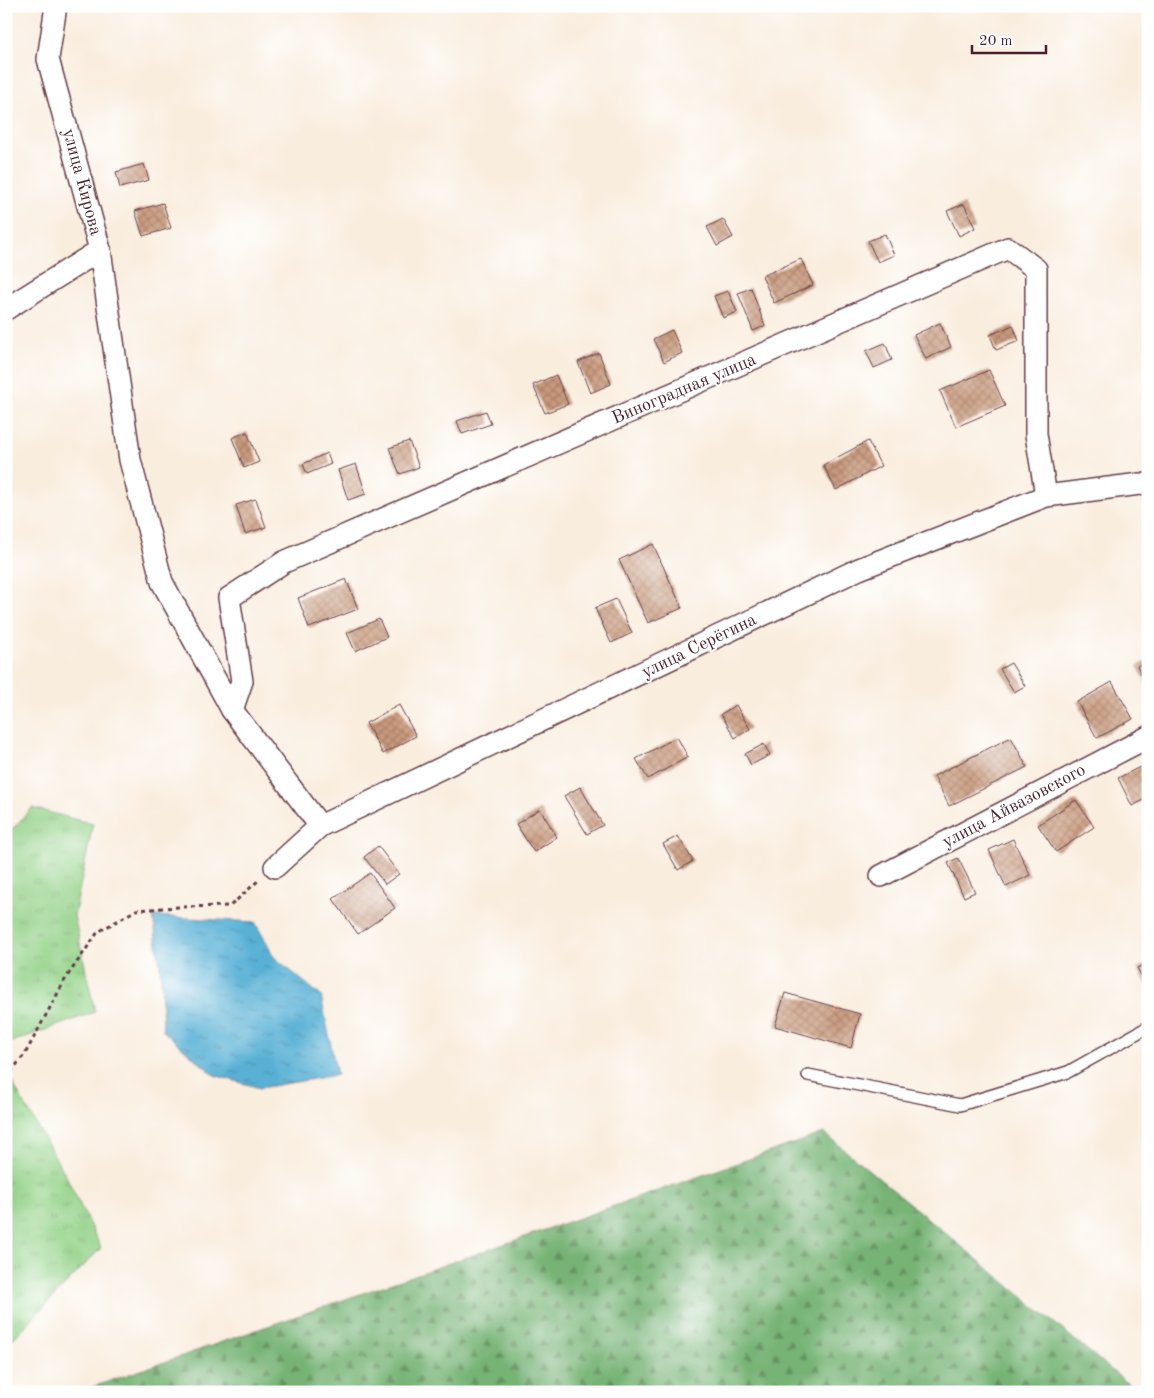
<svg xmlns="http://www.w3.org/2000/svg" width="1154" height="1398" font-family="'Old Standard TT',serif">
<defs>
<pattern id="grass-tufts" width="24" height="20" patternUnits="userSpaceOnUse" patternTransform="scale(1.25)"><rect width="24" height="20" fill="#93d187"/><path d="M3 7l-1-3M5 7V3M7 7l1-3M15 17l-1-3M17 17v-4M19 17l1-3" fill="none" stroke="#80b375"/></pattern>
<pattern id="forest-firs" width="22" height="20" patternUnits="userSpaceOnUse" patternTransform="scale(1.25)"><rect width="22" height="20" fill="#76b374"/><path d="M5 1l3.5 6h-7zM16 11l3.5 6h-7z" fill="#63915f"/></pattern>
<pattern id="water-ripples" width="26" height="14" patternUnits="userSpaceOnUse" patternTransform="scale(1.25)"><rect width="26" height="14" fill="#58b1d5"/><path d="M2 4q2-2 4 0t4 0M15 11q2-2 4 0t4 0" fill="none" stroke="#4b8fad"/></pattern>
<pattern id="building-cross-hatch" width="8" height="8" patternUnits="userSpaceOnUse" patternTransform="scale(1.25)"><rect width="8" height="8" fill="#c99a7c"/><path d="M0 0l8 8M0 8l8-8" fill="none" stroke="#a57d66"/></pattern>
</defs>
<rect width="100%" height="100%" fill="#fff"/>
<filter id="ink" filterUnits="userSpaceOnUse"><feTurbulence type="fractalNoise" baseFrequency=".02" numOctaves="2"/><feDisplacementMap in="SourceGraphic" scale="10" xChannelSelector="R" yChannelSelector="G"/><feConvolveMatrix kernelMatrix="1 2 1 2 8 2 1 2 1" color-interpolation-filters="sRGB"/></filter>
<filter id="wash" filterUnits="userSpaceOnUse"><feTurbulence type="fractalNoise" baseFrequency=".0096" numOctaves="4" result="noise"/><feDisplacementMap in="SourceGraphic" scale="20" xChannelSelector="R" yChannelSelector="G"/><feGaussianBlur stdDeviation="1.12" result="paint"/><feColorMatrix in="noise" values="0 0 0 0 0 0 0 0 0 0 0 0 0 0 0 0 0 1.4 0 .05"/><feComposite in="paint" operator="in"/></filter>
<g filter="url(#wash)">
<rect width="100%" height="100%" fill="#f9edde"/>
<g fill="url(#grass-tufts)" stroke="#6e7859">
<path d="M32,808l61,16 -19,92 21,96 -89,32v-208z"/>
<path d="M6,1072l60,104 35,72 -95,98z"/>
</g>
<path fill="url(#forest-firs)" stroke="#606950" d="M824,1133l314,259h-1060z"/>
<path fill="url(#water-ripples)" stroke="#516880" d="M153,916l102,6 19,35 47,39 16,79 -77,13 -46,-13 -51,-44 -2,-55z"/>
<g id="blocks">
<g fill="url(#building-cross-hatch)">
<path d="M144,164l5,16 -29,8 -4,-16z"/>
<path d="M163,203l8,25 -28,8 -8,-25z"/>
<path d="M964,204l11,24 -16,8 -12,-25z"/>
<path d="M723,219l10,18 -16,9 -10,-19z"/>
<path d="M885,234l9,21 -16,7 -10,-21z"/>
<path d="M801,259l12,26 -39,18 -12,-27z"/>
<path d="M751,288l14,38 -12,5 -15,-38z"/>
<path d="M728,291l9,21 -14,6 -9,-22z"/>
<path d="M940,323l11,24 -25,12 -12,-24z"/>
<path d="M1013,325l6,16 -23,9 -6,-15z"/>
<path d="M672,330l10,23 -18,9 -11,-23z"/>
<path d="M885,343l7,17 -18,8 -8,-17z"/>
<path d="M599,353l12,31 -21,9 -12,-31z"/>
<path d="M989,370l16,36 -49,21 -16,-36z"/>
<path d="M556,375l12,29 -23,9 -12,-28z"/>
<path d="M486,411l5,13 -29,10 -5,-13z"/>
<path d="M247,432l12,30 -15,6 -12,-30z"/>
<path d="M409,441l10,26 -19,7 -11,-26z"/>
<path d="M868,441l13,25 -45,24 -13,-25z"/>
<path d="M327,453l4,11 -24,10 -4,-10z"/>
<path d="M356,464l10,30 -18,6 -10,-30z"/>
<path d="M256,499l10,28 -21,7 -9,-29z"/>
<path d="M653,544l29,64 -34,15 -29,-63z"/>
<path d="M346,579l12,30 -49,19 -11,-30z"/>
<path d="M616,599l16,34 -21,10 -16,-35z"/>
<path d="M379,619l8,18 -32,14 -8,-18z"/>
<path d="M1148,660v27l-11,-21z"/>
<path d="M1011,663l14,23 -11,6 -14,-23z"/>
<path d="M1112,682l21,37 -36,19 -20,-36z"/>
<path d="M399,705l17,31 -33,18 -17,-31z"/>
<path d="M736,705l14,24 -15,9 -14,-24z"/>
<path d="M677,737l11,20 -40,22 -12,-20z"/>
<path d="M1011,737l16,30 -78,39 -15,-30z"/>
<path d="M764,744l6,11 -19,10 -6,-11z"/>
<path d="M1148,763v35l-16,8 -14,-28z"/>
<path d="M580,787l23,38 -16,9 -23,-38z"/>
<path d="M1076,800l18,27 -38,25 -18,-27z"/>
<path d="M540,809l17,28 -23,15 -18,-28z"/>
<path d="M678,836l15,25 -15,9 -15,-26z"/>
<path d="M1013,839l17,36 -24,12 -17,-37z"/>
<path d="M378,846l21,28 -14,10 -21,-27z"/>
<path d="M958,858l17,34 -11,5 -16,-34z"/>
<path d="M370,873l25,35 -37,26 -25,-35z"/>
<path d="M1148,963v25l-11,-20z"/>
<path d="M785,993l75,21 -9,34 -76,-22z"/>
</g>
</g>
</g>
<g filter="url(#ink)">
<use href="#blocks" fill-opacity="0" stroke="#643e46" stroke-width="1"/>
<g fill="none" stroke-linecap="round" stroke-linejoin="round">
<defs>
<path id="service" d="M808,1075l152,30 108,-33 80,-45"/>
<g id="minor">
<path d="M100,250l30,210 32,122 70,128 88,116"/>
<path d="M6,309l94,-59 -52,-191 8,-53"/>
<path d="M232,710l10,-29 -13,-83 55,-36 724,-314 28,21v165l10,62"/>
<path d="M275,867l45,-41 539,-257 187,-73 94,-12 8,1"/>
<path d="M881,876l267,-139"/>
</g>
</defs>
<use href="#service" stroke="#643e46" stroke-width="14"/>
<use href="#minor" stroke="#643e46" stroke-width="24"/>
<path stroke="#643e46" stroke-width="3" stroke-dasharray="4 4" stroke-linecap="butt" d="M6,1078l19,-24 41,-76 32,-46 38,-22 42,-3 52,-1 29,-26"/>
<use href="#service" stroke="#fff" stroke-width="11"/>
<use href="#minor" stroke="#fff" stroke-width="21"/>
</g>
</g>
<g text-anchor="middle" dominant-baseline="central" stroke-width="4" stroke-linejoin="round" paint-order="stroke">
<g font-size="18" fill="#4a1f2b" stroke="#fff">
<text transform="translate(82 182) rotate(75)">улица Кирова</text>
<text transform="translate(684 389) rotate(-23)">Виноградная улица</text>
<text transform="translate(699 646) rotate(-26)">улица Серёгина</text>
<text transform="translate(1014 806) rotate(-28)">улица Айвазовского</text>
</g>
</g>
<rect width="1154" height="1398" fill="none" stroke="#fff" stroke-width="25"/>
<path d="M972 45v8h74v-8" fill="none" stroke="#4a1f2b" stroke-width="2.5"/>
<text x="979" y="45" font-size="15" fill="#4a1f2b" stroke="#ffffff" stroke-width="4" paint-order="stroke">20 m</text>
</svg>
